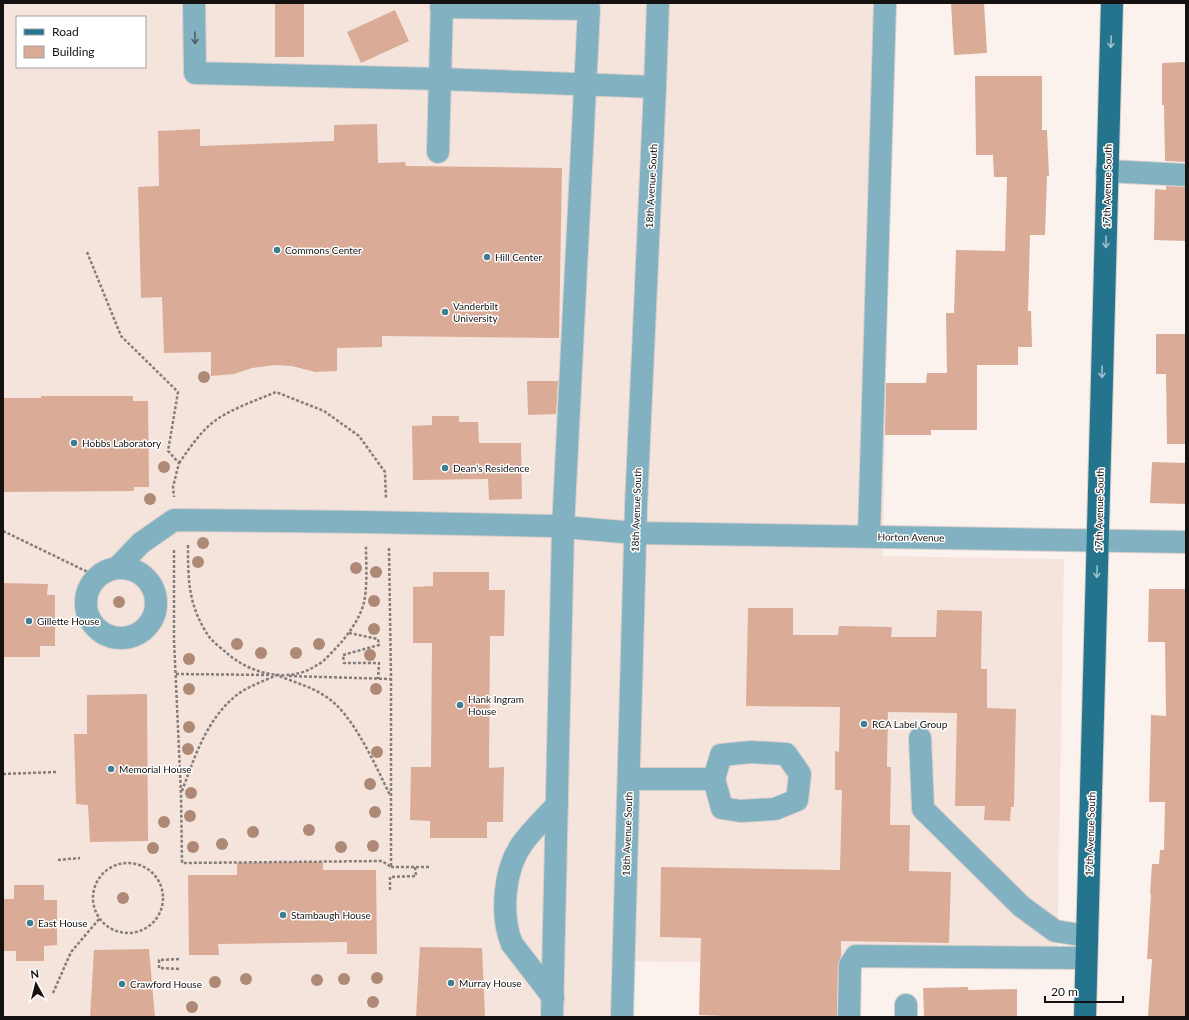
<svg xmlns="http://www.w3.org/2000/svg" width="1189" height="1020" font-family="Lato,sans-serif">
<rect width="100%" height="100%" fill="#fbf2ee"/>
<path fill="#f5e4dc" fill-rule="evenodd" d="M3,3h889l-9,553 181,3 -7,409 -438,-7 -1,56h-615zM17,17h128v50h-128z"/>
<g fill="#daab96">
<rect x="275" y="3" width="29" height="54"/>
<path d="M951,3h33l3,50 -33,2z"/>
<path d="M395,10l14,31 -48,22 -14,-31z"/>
<path d="M1186,62v100l-21,-1 -1,-56h-2v-42z"/>
<path d="M975,76h67v54h5l2,46h-2l-2,59h-15l-2,76h3l1,36h-14v18h-41v65h-46v5h-46l1,-52h40l1,-10h20l-1,-60h8l2,-63 49,1 2,-74h-13l-1,-22h-17z"/>
<path d="M377,124l1,39 27,-1 1,4 156,2 -3,170 -177,-2v11l-45,1v23l-22,1 -23,-6 -17,-1 -23,3 -18,6 -23,2v-24l-47,1 -2,-56 -21,1 -3,-111 21,-1 -1,-55 42,-2v17l134,-5v-16z"/>
<path d="M1166,186l20,1v54l-32,-1 1,-51 11,1z"/>
<path d="M1156,334h30v110h-19l-1,-70h-10z"/>
<path d="M527,381h31l-2,33 -28,1z"/>
<path d="M41,396h92v5h15l1,86h-15v3l-2,1 -129,1v-94h38z"/>
<path d="M432,416h27v6h19l1,21h42l1,56 -33,1 -1,-21 -75,1 -1,-54 20,-1z"/>
<path d="M1152,462l34,1v41l-36,-1z"/>
<path d="M433,572h56v18h16l-1,46h-14l-1,132 15,-1 -1,55h-16v16h-57v-17l-20,-1 1,-53h20l1,-124h-19v-56l20,-1z"/>
<path d="M3,583l45,1 -1,11h8v51h-15v11h-37z"/>
<path d="M1149,589h37v428h-38l4,-58h-5l4,-65h-1l2,-30h7l1,-14h4l1,-48h-16l2,-87 15,1 -1,-74h-17z"/>
<path d="M748,608h45v27h45l1,-9 53,1 -1,10h45l1,-27 45,1 -1,58h6v39l29,1 -2,98h-3l-1,14 -26,-1 1,-14h-30l2,-93 -69,-1 -1,55h4l-1,58h20l-1,46 42,1 -2,71 -108,-2v15l-3,9 -1,52h-86l-52,-2 2,-77 -41,-1 1,-70 179,3 2,-80h-7v-39l4,1 1,-45 -94,-1z"/>
<path d="M147,694l1,147 -58,1 -2,-37 -12,-1 -2,-70h13v-39z"/>
<path d="M323,862v8h53l1,84h-30v-12l-129,2 1,11h-30l-1,-80h49v-12z"/>
<path d="M14,885h30v15h13v45l-13,1v15h-28v-10h-13v-52h11z"/>
<path d="M420,947l62,1 3,69h-69z"/>
<path d="M149,949l6,68h-65l4,-67z"/>
<path d="M968,987v3l49,-1v28h-93l-1,-29z"/>
</g>
<g fill="none" stroke-linecap="round" stroke-linejoin="round">
<defs>
<g id="minor">
<path d="M194,3l1,70 245,6 215,8"/>
<path d="M441,7l148,2 -26,519 -11,489"/>
<path d="M438,152l4,-149"/>
<path d="M1107,171l79,4"/>
<path d="M869,536l16,-533"/>
<path d="M118,567l23,-24 33,-23 191,2 187,4 83,7 551,9"/>
<circle cx="121" cy="603" r="35"/>
<path d="M920,738l3,71 98,97 34,25 32,5"/>
<path d="M629,779h85l7,-24 30,-3 35,2 14,20 -3,26 -22,9 -35,2 -18,-3 -8,-29"/>
<path d="M553,997l-41,-53c-12,-29 -8,-75 10,-100 10,-14 24,-27 35,-39"/>
<path d="M906,1005v12"/>
<path d="M622,1017l14,-511 19,-419 3,-84"/>
<path d="M849,1017l1,-52 6,-9 230,2"/>
</g>
<path id="major" d="M1085,1017l27,-1014"/>
</defs>
<use href="#minor" stroke="#d6ceca" stroke-width="24"/>
<use href="#major" stroke="#d6ceca" stroke-width="24"/>
<g stroke="#837d7b" stroke-width="2.5" stroke-dasharray="3 2" stroke-linecap="butt">
<path d="M87,252l34,84 57,56 -10,59 11,12 -6,24 1,10"/>
<path d="M179,463c10,-14 19,-28 33,-40 16,-13 45,-23 64,-31l48,19 35,25 26,36 1,27"/>
<path d="M3,531l91,44"/>
<path d="M188,545c0,33 0,58 18,87 5,9 15,16 22,22 23,20 62,30 89,11 8,-4 14,-12 20,-18 11,-12 21,-26 26,-41 5,-17 3,-42 3,-60"/>
<path d="M174,550v90l7,154 1,69 200,-2 9,6v-188l-2,-132"/>
<path d="M349,633l29,6 1,6 -36,10 1,8h35l-1,16"/>
<path d="M176,674l94,1"/>
<path d="M289,676l102,3"/>
<path d="M3,774l53,-2"/>
<path d="M182,791c13,-35 25,-73 56,-97 11,-8 26,-13 39,-19 16,7 33,11 48,21 28,17 50,69 65,99"/>
<path d="M58,860l22,-2"/>
<circle cx="128" cy="898" r="35"/>
<path d="M391,867h38"/>
<path d="M390,890v-13l26,-1 -1,-9"/>
<path d="M179,959l-20,1v8l21,1"/>
<path d="M53,993l18,-41 29,-34"/>
</g>
<use href="#minor" stroke="#82b1c2" stroke-width="22"/>
<use href="#major" stroke="#25748d" stroke-width="22"/>
</g>
<g fill="#ad8976">
<circle cx="204" cy="377" r="6"/>
<circle cx="164" cy="467" r="6"/>
<circle cx="150" cy="499" r="6"/>
<circle cx="203" cy="543" r="6"/>
<circle cx="198" cy="562" r="6"/>
<circle cx="356" cy="568" r="6"/>
<circle cx="376" cy="572" r="6"/>
<circle cx="374" cy="601" r="6"/>
<circle cx="119" cy="602" r="6"/>
<circle cx="374" cy="629" r="6"/>
<circle cx="237" cy="644" r="6"/>
<circle cx="319" cy="644" r="6"/>
<circle cx="261" cy="653" r="6"/>
<circle cx="296" cy="653" r="6"/>
<circle cx="370" cy="655" r="6"/>
<circle cx="189" cy="659" r="6"/>
<circle cx="189" cy="689" r="6"/>
<circle cx="376" cy="689" r="6"/>
<circle cx="189" cy="727" r="6"/>
<circle cx="188" cy="749" r="6"/>
<circle cx="377" cy="752" r="6"/>
<circle cx="370" cy="784" r="6"/>
<circle cx="191" cy="793" r="6"/>
<circle cx="375" cy="812" r="6"/>
<circle cx="190" cy="816" r="6"/>
<circle cx="164" cy="822" r="6"/>
<circle cx="309" cy="830" r="6"/>
<circle cx="253" cy="832" r="6"/>
<circle cx="222" cy="844" r="6"/>
<circle cx="373" cy="846" r="6"/>
<circle cx="193" cy="847" r="6"/>
<circle cx="341" cy="847" r="6"/>
<circle cx="153" cy="848" r="6"/>
<circle cx="123" cy="898" r="6"/>
<circle cx="377" cy="978" r="6"/>
<circle cx="246" cy="979" r="6"/>
<circle cx="344" cy="979" r="6"/>
<circle cx="317" cy="980" r="6"/>
<circle cx="215" cy="982" r="6"/>
<circle cx="373" cy="1002" r="6"/>
<circle cx="192" cy="1007" r="6"/>
</g>
<defs><path id="oneway-shaft" d="M-6 0H5M1.5-3L5.5 0L1.5 3" fill="none" stroke-width="1.6" stroke-linecap="round" stroke-linejoin="round"/></defs>
<use stroke="#4b6169" href="#oneway-shaft" transform="translate(195 38) rotate(89)"/>
<g stroke="#9dc0cc">
<use href="#oneway-shaft" transform="translate(1111 42) rotate(92)"/>
<use href="#oneway-shaft" transform="translate(1106 242) rotate(91)"/>
<use href="#oneway-shaft" transform="translate(1102 372) rotate(91)"/>
<use href="#oneway-shaft" transform="translate(1097 572) rotate(92)"/>
</g>
<g fill="#3e7d92" stroke="#fff" stroke-width="1.5">
<circle cx="277" cy="250" r="4"/>
<circle cx="487" cy="257" r="4"/>
<circle cx="445" cy="312" r="4"/>
<circle cx="74" cy="443" r="4"/>
<circle cx="445" cy="468" r="4"/>
<circle cx="29" cy="621" r="4"/>
<circle cx="460" cy="705" r="4"/>
<circle cx="864" cy="724" r="4"/>
<circle cx="111" cy="769" r="4"/>
<circle cx="283" cy="915" r="4"/>
<circle cx="30" cy="923" r="4"/>
<circle cx="451" cy="983" r="4"/>
<circle cx="122" cy="984" r="4"/>
</g>
<g text-anchor="middle" dominant-baseline="central" stroke-width="3" stroke-linejoin="round" paint-order="stroke">
<g font-size="10" fill="#141110" stroke="#fff">
<text transform="translate(651 186) rotate(-87)">18th Avenue South</text>
<text transform="translate(1107 186) rotate(-89)">17th Avenue South</text>
<text transform="translate(636 510) rotate(-88)">18th Avenue South</text>
<text transform="translate(1099 510) rotate(-89)">17th Avenue South</text>
<text transform="translate(911 537) rotate(1)">Horton Avenue</text>
<text transform="translate(627 834) rotate(-88)">18th Avenue South</text>
<text transform="translate(1090 834) rotate(-88)">17th Avenue South</text>
</g>
<g font-size="10" fill="#141110" stroke="#fff" text-anchor="start">
<text x="285" y="250">Commons Center</text>
<text x="495" y="257">Hill Center</text>
<text x="453" y="306">Vanderbilt<tspan x="453" dy="12">University</tspan></text>
<text x="82" y="443">Hobbs Laboratory</text>
<text x="453" y="468">Dean's Residence</text>
<text x="37" y="621">Gillette House</text>
<text x="468" y="699">Hank Ingram<tspan x="468" dy="12">House</tspan></text>
<text x="872" y="724">RCA Label Group</text>
<text x="119" y="769">Memorial House</text>
<text x="291" y="915">Stambaugh House</text>
<text x="38" y="923">East House</text>
<text x="459" y="983">Murray House</text>
<text x="130" y="984">Crawford House</text>
</g>
</g>
<rect width="1189" height="1020" fill="none" stroke="#141110" stroke-width="8"/>
<rect x="16" y="16" width="130" height="52" fill="#ffffff" stroke="#a1a09f"/>
<rect x="24" y="29" width="20" height="6" fill="#25748d" stroke="#a1a09f"/>
<text x="52" y="36" font-size="12" fill="#141110">Road</text>
<rect x="24" y="46" width="20" height="12" fill="#daab96" stroke="#a1a09f"/>
<text x="52" y="56" font-size="12" fill="#141110">Building</text>
<g transform="translate(36 984) rotate(353)" stroke="#ffffff" stroke-width="3" paint-order="stroke">
<path d="M0-3L7 15L0 10L-7 15Z" fill="#141110"/>
<text y="-6" font-size="11" font-weight="bold" text-anchor="middle" fill="#141110">N</text>
</g>
<path d="M1045 996v6h78v-6" fill="none" stroke="#141110" stroke-width="2"/>
<text x="1051" y="996" font-size="12" fill="#141110" stroke="#ffffff" stroke-width="3" paint-order="stroke">20 m</text>
</svg>
